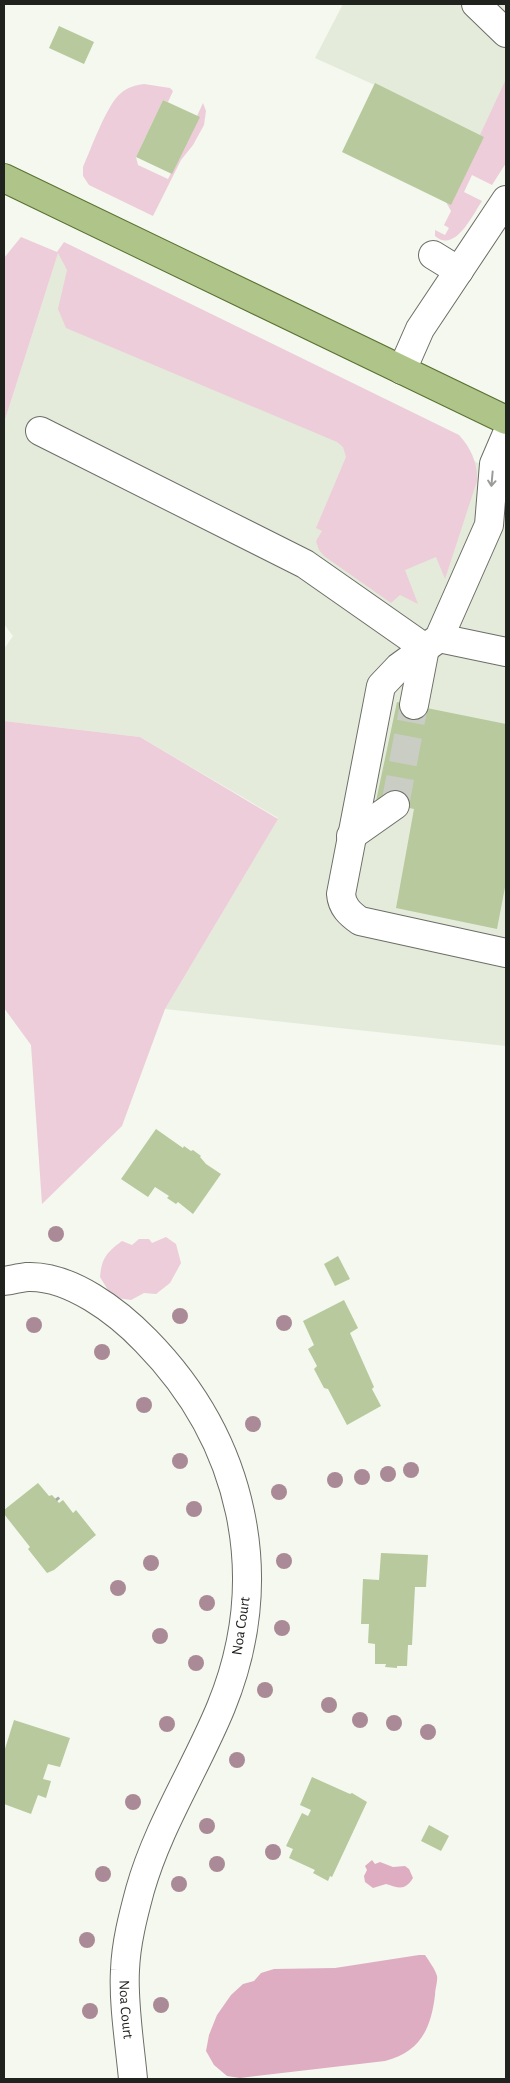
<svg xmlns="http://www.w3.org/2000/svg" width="510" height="2083" font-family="'Alegreya Sans',sans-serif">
<rect width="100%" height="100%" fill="#f4f8ee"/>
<g fill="#e4ebdb">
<path d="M343,4h163v145l-107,-53 -84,-38z"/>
<path d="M58,252l448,225v569l-341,-37 113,-191 -138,-81 -136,-16v-72l9,-13 -9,-12v-201z"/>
</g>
<g fill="#edcdda">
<path d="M506,79v84l-14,22 -20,-10 -8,17 18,9c-9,13 -27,53 -47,35v-6l10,5 4,-7 -5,-3 7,-14 -5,-9 38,-65 -4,-2z"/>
<path d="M144,84l26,4 3,3 -5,11 -5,-2 -27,57 2,8 30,14 31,-62 -2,-1 6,-13 3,8 -2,14 -11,20 -12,15 -28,56 -64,-31 -6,-9v-9c8,-18 24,-63 38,-74 7,-6 15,-8 23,-9z"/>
<path d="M21,237l36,15 7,-10 395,193c12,13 19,29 18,46l-32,98 -9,-22 -31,13 13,34 -18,-9 -9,8 -67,-47 -5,-6 -3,-9 6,-10 -6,-3 30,-71 -3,-10 -6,-5 -271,-114 -8,-19 9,-39 -9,-17 -54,170v-165z"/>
<path d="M4,721l136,16 138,82 -113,190 -43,117 -80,78 -11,-159 -27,-37z"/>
<path d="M166,1237l10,7 5,19 -11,20 -14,11 -12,-1 -13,7 -14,-2 -9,-8 -8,-13c2,-19 6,-24 22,-36l10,4 7,-6h10l3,4z"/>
</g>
<g fill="#deadc2">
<path d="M372,1860l3,4 5,-2 13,5 12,-1 4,3 4,9c-8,13 -14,10 -27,6l-13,4 -8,-6 -1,-6 3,-6 -2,-4z"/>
<path d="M419,1955h6c4,6 10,14 12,21 1,5 -2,13 -2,19 -4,34 -15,57 -50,66l-145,17 -13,-2 -13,-11 -8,-14 3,-16 8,-20 14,-20 12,-11 11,-3 7,-8 13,-4 61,-1z"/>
</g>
<g fill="#b7c99d">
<path d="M59,26l35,16 -10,22 -35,-16z"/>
<path d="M375,83l109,54 -33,68 -109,-53z"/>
<path d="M163,100l37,17 -28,57 -36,-17z"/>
<path d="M397,702l109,22v158l-9,47 -101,-21 18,-99 -38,-8z"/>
<path d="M156,1129l27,19 1,-2 7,5 2,-1 8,6 -1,1 6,7 15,10 -28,40 -15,-12 -2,2 -9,-6 2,-2 -14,-9 -7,10 -27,-18z"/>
<path d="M338,1256l12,23 -15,7 -11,-22z"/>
<path d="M344,1300l14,28 -8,5 24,54 -2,2 9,17 -34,19 -19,-36 -4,-1 -10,-19 3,-3 -9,-17 6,-4 -11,-24z"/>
<path d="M38,1483l11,13 3,-1 7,8 4,-3 10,13 3,-3 20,25 -42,35 -7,3 -19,-24 2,-2 -26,-33v-4z"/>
<path d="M381,1553l47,2 -2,32h-11l-3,58h-4l-1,21h-10v2l-12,-1 1,-3h-11v-20l-7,-1 1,-19h-8l2,-45 16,1z"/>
<path d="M14,1720l56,18 -10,29 -12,-3 -5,15 8,2 -5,17 -8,-3 -7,19 -27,-10v-52z"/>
<path d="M312,1777l38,17 2,-1 15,9 -35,75 -2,-1 -2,5 -15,-8 2,-3 -26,-12 4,-9 -7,-3 16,-33 6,3 3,-6 -11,-5z"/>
<path d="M429,1825l20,11 -8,15 -20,-10z"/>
</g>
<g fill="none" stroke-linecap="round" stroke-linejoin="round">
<path stroke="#cacdc4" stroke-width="28" stroke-dasharray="28 14" stroke-linecap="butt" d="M395,805l19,-100"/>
<defs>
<g id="minor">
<path d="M476,4l30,29"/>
<path d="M433,255l26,16"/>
<path d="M402,370l18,-41 86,-129"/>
<path d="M40,431l265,133 120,84 -11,57"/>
<path d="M506,436l-12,28 -5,61 -50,113 -40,29 -18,19 -40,208c1,13 9,20 19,27l146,32"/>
<path d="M439,638l67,14"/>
<path d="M351,836l44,-31"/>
<path id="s1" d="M4,1281c7,-1 15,-3 23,-4 43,-2 91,35 119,64 98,100 128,236 75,366 -25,61 -63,119 -81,183 -7,26 -14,53 -15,80 -2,33 5,76 8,109"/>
</g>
<path id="major" d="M4,178l502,242"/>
</defs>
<use href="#minor" stroke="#6b6e66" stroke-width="30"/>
<use href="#major" stroke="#5a7131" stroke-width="30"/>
<path stroke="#a7aba3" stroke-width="3" stroke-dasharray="4 4" stroke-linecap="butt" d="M56,1500l4,-3"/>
<use href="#minor" stroke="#fff" stroke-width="28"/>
<use href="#major" stroke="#afc489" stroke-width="28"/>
</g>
<g fill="#aa8a96">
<circle cx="56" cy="1234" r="8"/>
<circle cx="180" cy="1316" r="8"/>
<circle cx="284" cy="1323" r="8"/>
<circle cx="34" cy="1325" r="8"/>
<circle cx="102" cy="1352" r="8"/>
<circle cx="144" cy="1405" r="8"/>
<circle cx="253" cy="1424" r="8"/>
<circle cx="180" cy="1461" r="8"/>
<circle cx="411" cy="1470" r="8"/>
<circle cx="388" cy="1474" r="8"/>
<circle cx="362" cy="1477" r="8"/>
<circle cx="335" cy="1480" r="8"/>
<circle cx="279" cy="1492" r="8"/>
<circle cx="194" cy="1509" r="8"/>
<circle cx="284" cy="1561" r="8"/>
<circle cx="151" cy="1563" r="8"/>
<circle cx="118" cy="1588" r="8"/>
<circle cx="207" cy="1603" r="8"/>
<circle cx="282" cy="1628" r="8"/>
<circle cx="160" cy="1636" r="8"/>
<circle cx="196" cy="1663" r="8"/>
<circle cx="265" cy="1690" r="8"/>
<circle cx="329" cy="1705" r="8"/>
<circle cx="360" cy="1720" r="8"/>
<circle cx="394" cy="1723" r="8"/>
<circle cx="167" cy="1724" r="8"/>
<circle cx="428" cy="1732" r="8"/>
<circle cx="237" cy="1760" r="8"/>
<circle cx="133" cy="1802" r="8"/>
<circle cx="207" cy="1826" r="8"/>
<circle cx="273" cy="1852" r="8"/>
<circle cx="217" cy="1864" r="8"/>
<circle cx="103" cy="1874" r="8"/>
<circle cx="179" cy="1884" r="8"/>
<circle cx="87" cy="1940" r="8"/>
<circle cx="161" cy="2005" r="8"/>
<circle cx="90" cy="2011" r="8"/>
</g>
<defs><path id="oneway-shaft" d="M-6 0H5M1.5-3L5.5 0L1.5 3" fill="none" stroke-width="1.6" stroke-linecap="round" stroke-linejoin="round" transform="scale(1.25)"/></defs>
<use stroke="#9b9c9a" href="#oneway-shaft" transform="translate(492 479) rotate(95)"/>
<g text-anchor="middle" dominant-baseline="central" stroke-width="5" stroke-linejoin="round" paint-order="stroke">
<g font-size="15" fill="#20221e" stroke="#fff">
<text transform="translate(241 1626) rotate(-82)">Noa Court</text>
<text stroke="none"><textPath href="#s1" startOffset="880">Noa Court</textPath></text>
</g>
</g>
<rect width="510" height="2083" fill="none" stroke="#20221e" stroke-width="10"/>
</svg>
